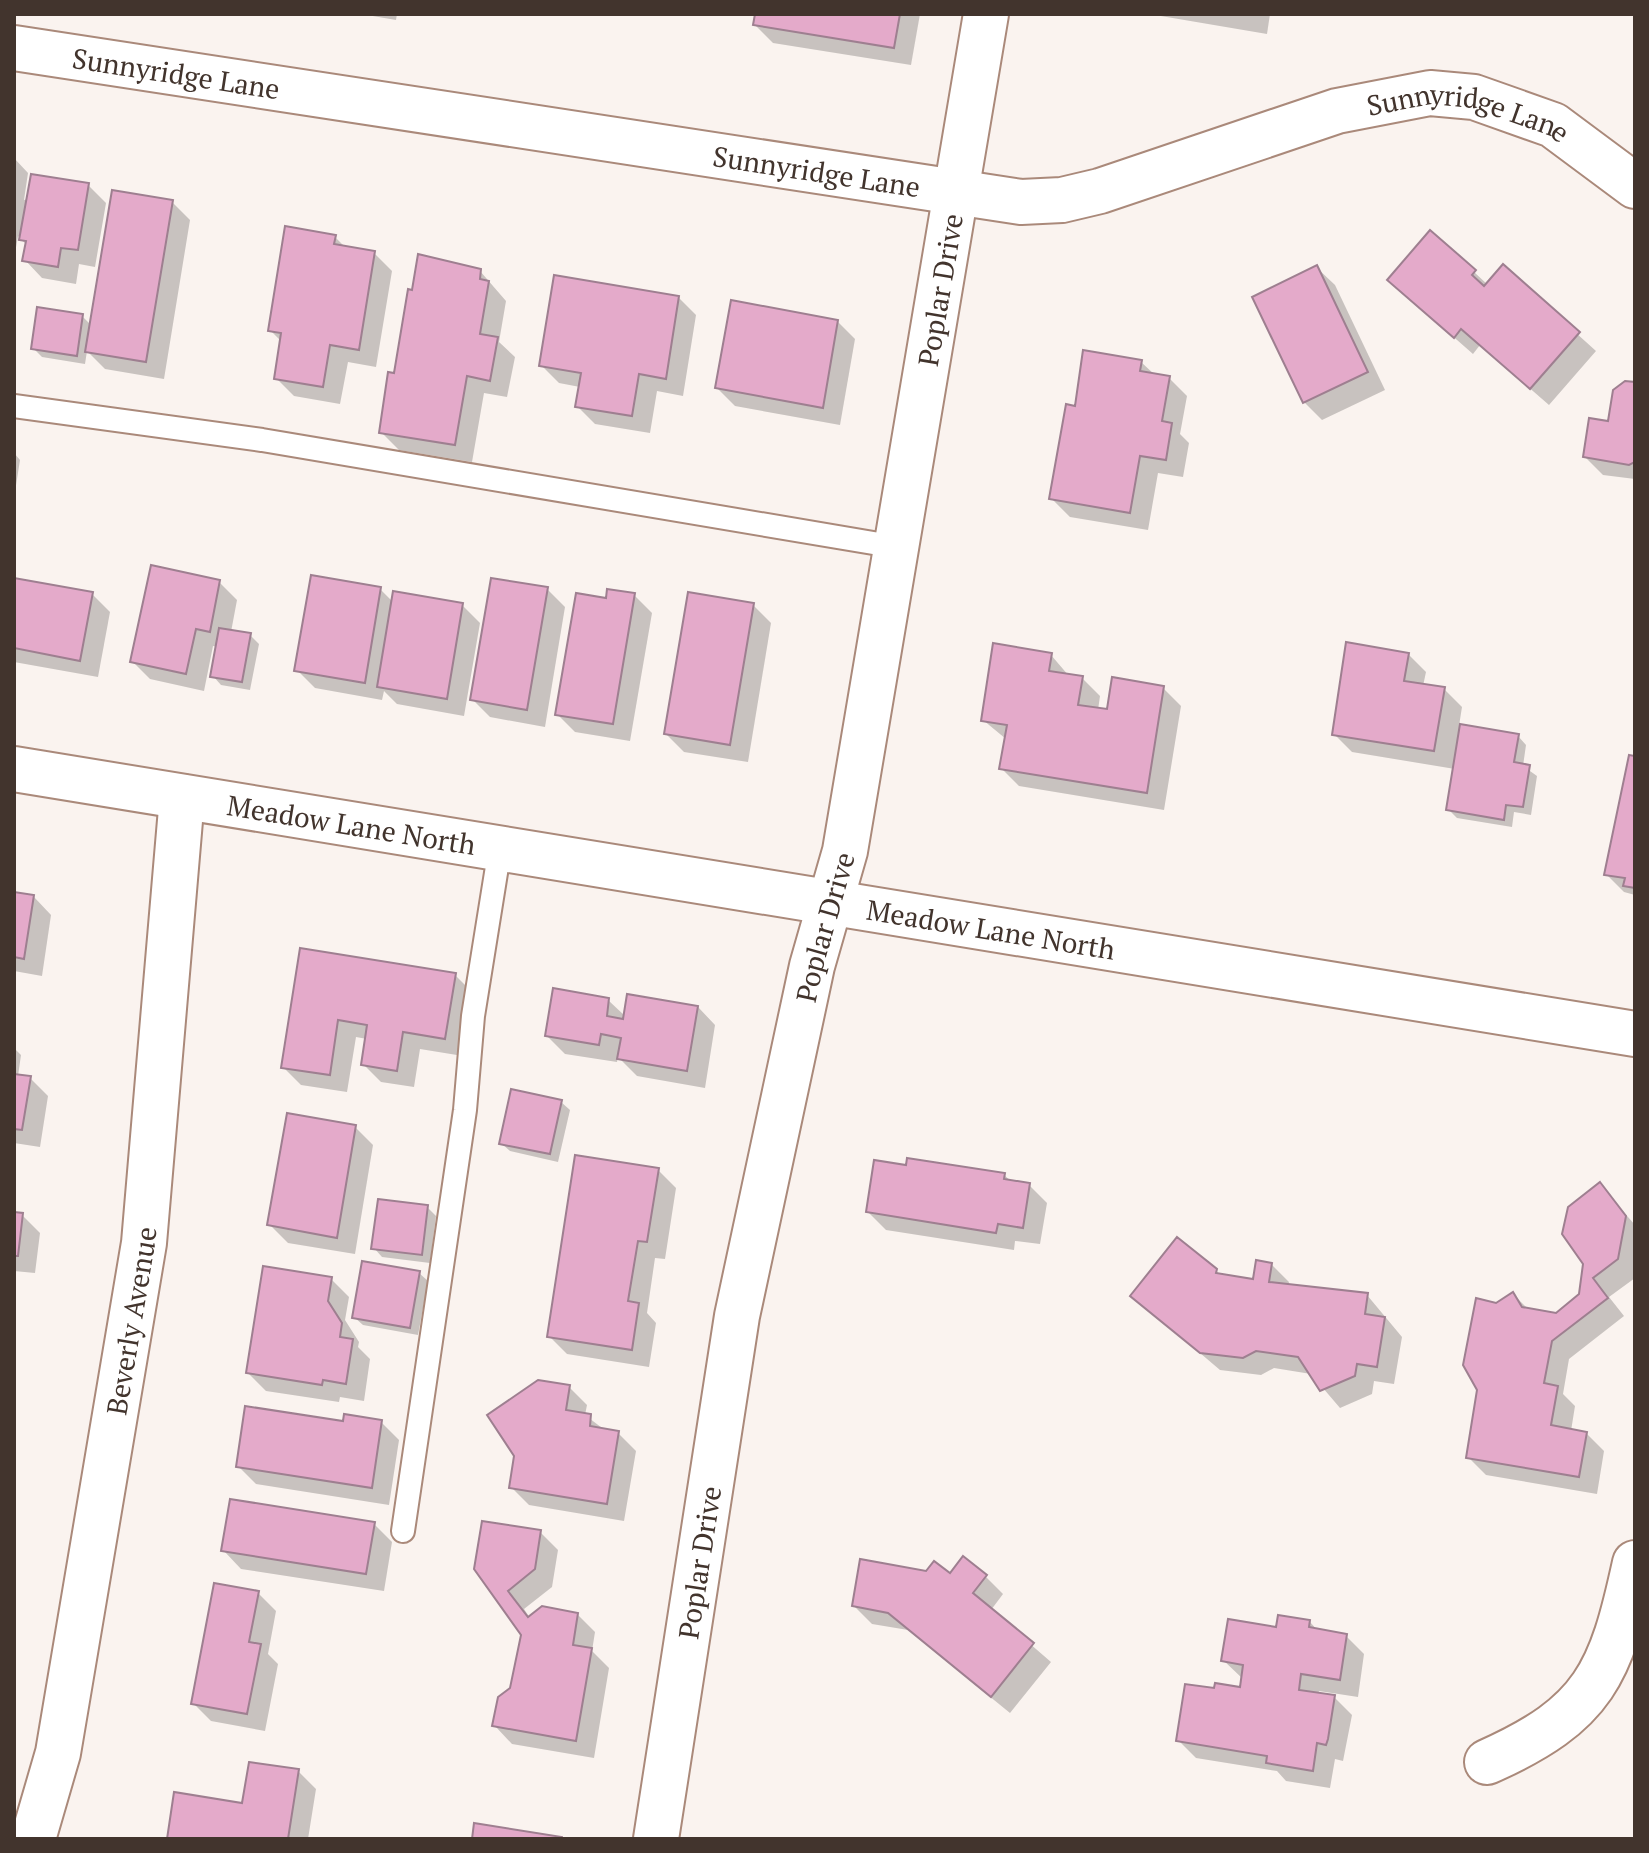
<svg xmlns="http://www.w3.org/2000/svg" width="1649" height="1853" font-family="'PT Serif',serif">
<rect width="100%" height="100%" fill="#faf3ef"/>
<g fill="#0003">
<path d="M361,14h36l-1,6z"/>
<path d="M757,14h163l-9,51 -138,-22 -18,-18z"/>
<path d="M1149,14h121l-3,20z"/>
<path d="M14,158l14,15 -4,27 64,-15 18,18 -11,64 -16,-3 -3,20 -34,-6 -17,-18 2,-15 -9,-9 -4,23z"/>
<path d="M172,202l18,18 -26,159 -59,-10 -18,-18 -2,13 -43,-7 -8,-8 48,-33 9,9z"/>
<path d="M335,237l11,11 28,5 18,18 -16,96 -28,-5 -8,42 -46,-8 -18,-18 6,-36 -12,-12z"/>
<path d="M1503,267l93,84 -47,54 -69,-60 -7,9 -65,-57 66,-25 14,13z"/>
<path d="M1317,268l18,17 50,105 -63,30 -18,-18z"/>
<path d="M480,271l26,30 -7,41 16,15 -8,40 -23,-4 -12,69 -73,-12 -18,-18 15,-57z"/>
<path d="M678,297l18,18 -13,81 -26,-5 -7,42 -55,-9 -18,-18 3,-19 -21,-4 -18,-18z"/>
<path d="M837,321l18,18 -15,86 -105,-19 -18,-18z"/>
<path d="M1141,362l14,13 14,3 18,18 -7,38 9,9 -6,34 -25,-4 -10,57 -78,-13 -18,-18 24,-91z"/>
<path d="M1635,384v95l-32,-4 -18,-18z"/>
<path d="M14,453l6,7 -6,38z"/>
<path d="M14,580l78,14 18,18 -12,65 -84,-15z"/>
<path d="M219,582l18,18 -6,32 19,3 9,9 -9,46 -29,-5 -8,-9 5,-29 -5,-1 -9,45 -54,-12 -18,-18z"/>
<path d="M380,589l13,13 69,3 18,18 -16,93 -67,-12 -13,-13 -2,9 -67,-12 -18,-18z"/>
<path d="M547,589l18,18 -20,120 -55,-10 -18,-18z"/>
<path d="M634,595l18,18 -22,128 -55,-9 -18,-18 50,-114z"/>
<path d="M753,605l18,18 -23,139 -64,-10 -18,-18z"/>
<path d="M1408,654l18,18 -3,14 21,3 18,18 -3,19 59,10 8,9 -3,21 14,10 -6,39 -17,-3 -2,15 -55,-9 -9,-9 7,-40 -103,-17 -18,-18z"/>
<path d="M1051,655l18,21 13,2 18,18 -2,14 11,2 54,-24 18,18 -17,104 -145,-24 -18,-18 5,-29 -23,-19z"/>
<path d="M1635,758v137l-11,-3 -18,-18 13,-72 4,1z"/>
<path d="M14,894l20,3 17,18 -9,61 -28,-5z"/>
<path d="M302,950l153,25 18,18 -10,63 -43,-7 -6,38 -33,-5 -18,-18 4,-25 -11,-2 -9,55 -46,-7 -18,-18z"/>
<path d="M608,1000l17,16 73,-9 17,18 -10,63 -68,-12 -19,-19 -1,5 -52,-8 -18,-18z"/>
<path d="M14,1048l7,7 -3,21 12,2 18,18 -8,51 -26,-4z"/>
<path d="M561,1102l9,8 -12,52 -48,-11 -9,-8z"/>
<path d="M355,1127l18,18 -18,109 -67,-11 -18,-18z"/>
<path d="M658,1170l18,18 -11,71 -10,-1 -8,55 9,10 -7,44 -82,-13 -18,-18z"/>
<path d="M1004,1175l8,7 17,3 18,18 -7,41 -25,-3 -1,9 -128,-20 -18,-18z"/>
<path d="M1600,1185l35,40v53l-26,19 15,19 -55,43 -6,35 12,12 -4,25 15,2 18,18 -7,43 -111,-19 -18,-18 28,-152 17,-11 16,16 27,5 24,-20z"/>
<path d="M427,1207l9,9 -6,47 -48,-6 -8,-9z"/>
<path d="M14,1214l8,1 18,18 -5,40 -21,-2z"/>
<path d="M1271,1264l18,18 -1,5 79,8 35,42 -8,47 -20,-3 -2,13 -32,14 -29,-34 -37,-6 -13,7 -41,-5 -87,-74 82,-26 6,6 33,5z"/>
<path d="M419,1273l9,8 -10,54 -55,-10 -9,-8z"/>
<path d="M331,1279l18,18 -4,23 14,22 -1,5 12,12 -6,42 -24,-4 -1,5 -73,-11 -18,-18z"/>
<path d="M569,1387l18,18 -2,10 21,16 12,2 18,18 -12,70 -95,-16 -18,-18z"/>
<path d="M381,1422l18,18 -10,65 -133,-21 -18,-18z"/>
<path d="M374,1524l18,18 -8,49 -143,-22 -17,-18z"/>
<path d="M540,1532l18,18 -6,37 -28,22 6,9 47,-4 18,18 -3,19 17,17 -15,90 -82,-14 -17,-18 17,-37 11,-55 -47,-65z"/>
<path d="M950,1576l36,1 17,17 -12,16 60,52 -41,51 -102,-83 -36,-6 -18,-18z"/>
<path d="M258,1593l18,18 -8,43 10,10 -13,67 -54,-10 -18,-18z"/>
<path d="M1310,1622l8,9 28,5 18,18 -6,43 -39,-6 -1,4 16,2 18,18 -9,46 -8,-2 -5,29 -44,-7 -9,-10 -81,-13 -18,-18 38,-49 26,-2 1,-10 -20,-19 55,-31z"/>
<path d="M298,1771l18,18 -8,50h-139l75,-34z"/>
</g>
<g fill="#e4aaca" stroke="#9e7f90" stroke-width="2">
<path d="M755,14h145l-6,34 -141,-23z"/>
<path d="M31,174l58,9 -11,67 -17,-2 -3,19 -36,-6 4,-20 -7,-1z"/>
<path d="M112,190l61,10 -27,162 -61,-10z"/>
<path d="M285,226l51,9 -2,9 41,7 -16,99 -29,-5 -7,42 -49,-8 7,-46 -13,-2z"/>
<path d="M1430,230l46,40 -4,5 12,11 19,-22 77,68 -50,57 -69,-60 -7,9 -67,-58z"/>
<path d="M418,254l63,15 -1,10 9,2 -9,53 18,3 -8,44 -23,-5 -12,69 -76,-12 9,-61 6,1 14,-84 4,1z"/>
<path d="M1317,265l51,107 -65,31 -51,-106z"/>
<path d="M554,275l125,21 -13,83 -27,-5 -7,42 -57,-9 6,-34 -42,-7z"/>
<path d="M731,300l107,20 -15,88 -108,-20z"/>
<path d="M37,307l46,7 -6,42 -46,-7z"/>
<path d="M1083,350l59,10 -2,11 30,5 -8,45 10,2 -6,37 -26,-4 -10,57 -81,-14 17,-95 9,2z"/>
<path d="M1625,381l10,1v80l-6,3 -46,-8 6,-39 19,3 5,-31z"/>
<path d="M151,565l69,15 -10,52 -14,-3 -10,45 -56,-12z"/>
<path d="M311,575l70,12 -16,96 -71,-12z"/>
<path d="M14,578l79,14 -13,69 -66,-13z"/>
<path d="M491,578l57,9 -21,123 -57,-10z"/>
<path d="M607,589l28,4 -22,131 -58,-9 21,-122 30,5z"/>
<path d="M393,591l70,12 -16,96 -70,-12z"/>
<path d="M688,592l66,11 -24,142 -66,-11z"/>
<path d="M219,628l32,5 -9,49 -32,-5z"/>
<path d="M1346,642l63,11 -5,28 41,6 -11,64 -102,-16z"/>
<path d="M993,643l59,10 -3,18 34,5 -5,29 29,4 5,-32 52,9 -17,107 -148,-24 8,-44 -26,-4z"/>
<path d="M1460,724l59,10 -5,28 16,3 -7,42 -17,-2 -2,15 -58,-10z"/>
<path d="M1629,755l6,1v132l-12,-2 2,-8 -21,-3z"/>
<path d="M14,892l20,3 -10,64 -10,-2z"/>
<path d="M300,948l156,25 -11,66 -42,-7 -6,39 -36,-6 6,-40 -29,-5 -8,55 -49,-7z"/>
<path d="M553,988l56,10 -2,18 16,3 4,-25 71,12 -11,65 -70,-12 4,-21 -20,-4 -2,11 -54,-9z"/>
<path d="M14,1074l17,2 -9,54 -8,-1z"/>
<path d="M511,1089l51,11 -12,54 -51,-10z"/>
<path d="M287,1113l69,12 -19,113 -70,-13z"/>
<path d="M575,1155l84,13 -12,74 -9,-1 -10,60 11,2 -7,47 -85,-13z"/>
<path d="M907,1158l98,15 -1,6 26,4 -7,45 -25,-4 -2,9 -130,-21 8,-52 32,5z"/>
<path d="M1600,1182l26,34 -8,43 -25,19 15,20 -56,43 -8,42 14,3 -7,39 36,7 -8,45 -113,-19 11,-68 -14,-25 13,-67 20,5 17,-11 9,15 34,6 23,-19 4,-30 -21,-30 6,-27z"/>
<path d="M378,1199l50,6 -6,50 -51,-6z"/>
<path d="M14,1212l9,1 -5,43h-4z"/>
<path d="M1177,1237l40,32 -1,4 37,6 3,-19 16,3 -3,19 99,11 -3,21 20,3 -8,50 -20,-3 -2,12 -35,15 -22,-34 -42,-6 -13,7 -43,-5 -70,-57z"/>
<path d="M362,1261l58,10 -10,57 -58,-10z"/>
<path d="M263,1266l69,11 -4,24 14,22 -2,14 13,2 -7,45 -23,-4 -1,5 -76,-12z"/>
<path d="M538,1380l32,5 -4,25 25,4 -1,12 29,5 -12,73 -98,-16 5,-32 -27,-41z"/>
<path d="M245,1406l98,15 1,-7 38,6 -10,68 -136,-21z"/>
<path d="M230,1499l145,23 -9,52 -145,-23z"/>
<path d="M482,1521l59,9 -6,39 -27,22 20,26 14,-11 36,7 -5,32 19,3 -16,93 -84,-15 6,-29 12,-9 11,-53 -47,-66z"/>
<path d="M963,1556l24,19 -14,18 61,50 -43,54 -103,-84 -36,-7 8,-47 66,12 8,-10 16,12z"/>
<path d="M214,1583l45,8 -10,51 12,2 -14,70 -56,-10z"/>
<path d="M1278,1615l32,5 -1,7 38,7 -7,46 -39,-6 -2,16 36,5 -7,44 -2,6 -9,-2 -4,28 -47,-8 1,-7 -91,-15 9,-57 29,4 1,-5 25,4 3,-22 -22,-4 7,-42 48,8z"/>
<path d="M249,1762l50,7 -11,70h-121l7,-47 68,11z"/>
<path d="M474,1823l88,14v2h-90z"/>
</g>
<g fill="none" stroke-linecap="round" stroke-linejoin="round">
<defs>
<g id="lane">
<path d="M14,406l248,34 635,107"/>
<path d="M403,1531l62,-421 8,-94 27,-168"/>
</g>
<g id="street">
<path id="s1" d="M14,48l1007,154 41,-2 38,-9 237,-80 93,-18 44,4 79,28 82,61"/>
<path id="s2" d="M14,769l1621,265"/>
<path d="M1487,1762c108,-48 124,-89 148,-199"/>
<path id="s3" d="M33,1839l25,-86 86,-510 38,-446"/>
<path id="s4" d="M656,1839l81,-523 75,-350 33,-115 141,-837"/>
</g>
</defs>
<use href="#lane" stroke="#aa897a" stroke-width="26"/>
<use href="#street" stroke="#aa897a" stroke-width="48"/>
<use href="#lane" stroke="#fff" stroke-width="22"/>
<use href="#street" stroke="#fff" stroke-width="44"/>
</g>
<g text-anchor="middle" dominant-baseline="central" stroke-width="8" stroke-linejoin="round" paint-order="stroke">
<g font-size="28" fill="#42342d" stroke="#faf3ef">
<text stroke="none"><textPath href="#s1" startOffset="164">Sunnyridge Lane</textPath></text>
<text stroke="none"><textPath href="#s1" startOffset="1484">Sunnyridge Lane</textPath></text>
<text stroke="none"><textPath href="#s1" startOffset="812">Sunnyridge Lane</textPath></text>
<text stroke="none"><textPath href="#s4" startOffset="1576">Poplar Drive</textPath></text>
<text stroke="none"><textPath href="#s2" startOffset="342">Meadow Lane North</textPath></text>
<text stroke="none"><textPath href="#s4" startOffset="928">Poplar Drive</textPath></text>
<text stroke="none"><textPath href="#s2" startOffset="990">Meadow Lane North</textPath></text>
<text stroke="none"><textPath href="#s3" startOffset="528">Beverly Avenue</textPath></text>
<text stroke="none"><textPath href="#s4" startOffset="280">Poplar Drive</textPath></text>
</g>
</g>
<rect width="1649" height="1853" fill="none" stroke="#42342d" stroke-width="32"/>
</svg>
